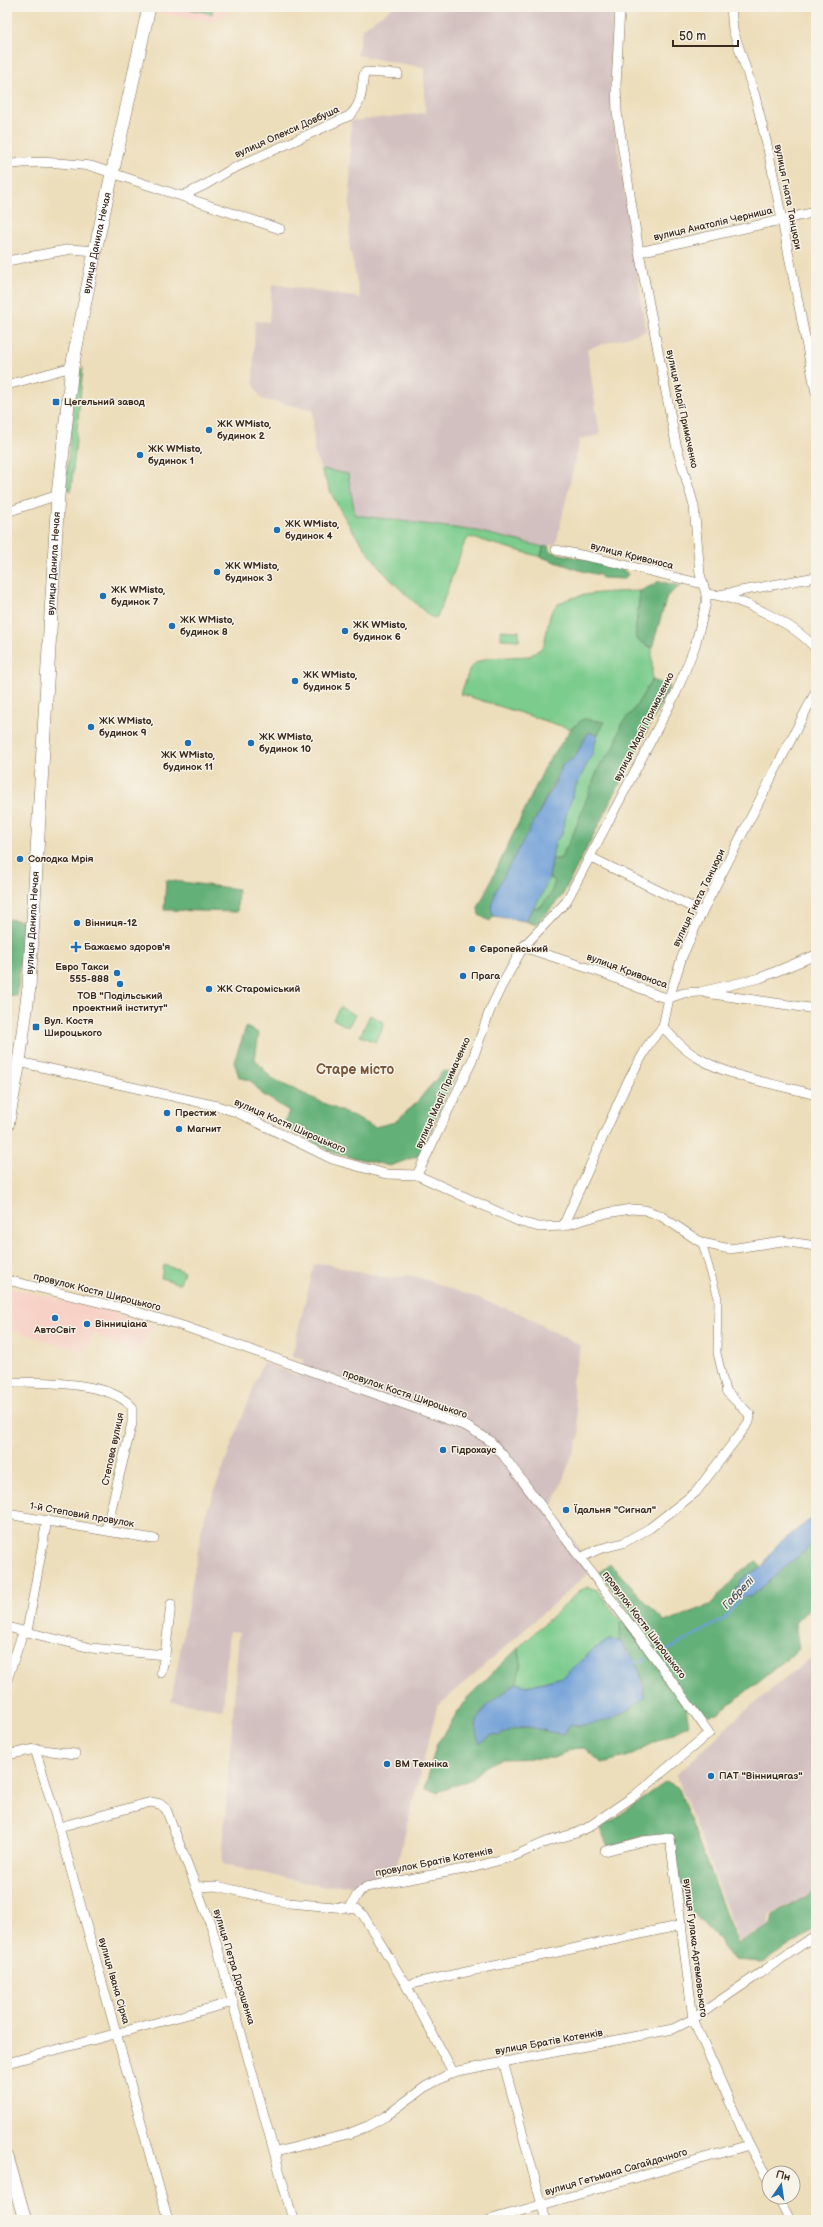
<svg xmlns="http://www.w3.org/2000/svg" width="823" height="2227" font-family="'Balsamiq Sans',sans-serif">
<rect width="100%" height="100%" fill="#f7f3e8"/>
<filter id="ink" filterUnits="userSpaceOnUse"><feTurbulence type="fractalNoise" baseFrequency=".025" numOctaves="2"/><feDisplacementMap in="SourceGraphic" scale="8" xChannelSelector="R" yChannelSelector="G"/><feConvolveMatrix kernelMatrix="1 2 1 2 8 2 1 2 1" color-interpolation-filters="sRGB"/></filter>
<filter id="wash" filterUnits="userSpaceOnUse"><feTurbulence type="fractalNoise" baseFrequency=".012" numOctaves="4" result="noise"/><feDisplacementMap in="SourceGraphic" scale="16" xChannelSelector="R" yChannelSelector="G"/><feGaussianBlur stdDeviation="0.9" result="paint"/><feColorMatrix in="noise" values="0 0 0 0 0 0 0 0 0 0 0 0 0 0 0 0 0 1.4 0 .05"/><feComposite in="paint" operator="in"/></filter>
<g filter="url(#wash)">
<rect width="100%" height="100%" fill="#eddebb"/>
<g fill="#f7d1c6">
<path d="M159,7h73l-7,8 -11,7 -56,-10z"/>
<path d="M7,1287l110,26 38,14 -22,29 -38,-23 -10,20 -78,-25z"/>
</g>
<g fill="#d2bfbf">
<path d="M393,7h215l5,2 -3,87 36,235 -59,18 13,86 -20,4 -24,105 -13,3 -66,-16 -122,-16 -7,-40 -27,-6 -7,-17 -1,-42 -52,-11 -8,-17 2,-61 14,1 3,-38 88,14 -11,-55 2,-122 74,-8 -1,-45 -67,-13 5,-26z"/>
<path d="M322,1263l69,16 17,-4 13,3 98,35 62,33 -9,35 8,54 -29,75 43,58 -157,139 -41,161 -43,17 -31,1 -97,-21 -3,-3 17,-230 -10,-1 -6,78 -52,-7 32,-181 60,-159 36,14 5,-17 -12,-3 22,-91z"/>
<path d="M816,1654v237l-48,25 1,9 -31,16 -39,-108 -23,-58 65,-61z"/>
</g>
<g fill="#7bcc8d" stroke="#5b7b56">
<path d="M180,7h33l-1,7z"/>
<path d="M83,367l-12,124 -4,-3 -1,-5 10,-109z"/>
<path d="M321,469l27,5 7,41 122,16 66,16 -2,10 -72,-20 -5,7 -27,74 -8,-2c-15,-15 -33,-29 -46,-45 -25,-30 -49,-66 -62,-102z"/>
<path d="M640,591c-1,16 -5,32 -4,48l16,9v32l-19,31 -12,13 -6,22 -16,21 -27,70 -12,22h-8l3,-17 7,-8 4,-19 9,-27 17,-34 5,-18 7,-14 -21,-3 -12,10 -110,-35 9,-26 7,-6 11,-4 42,-2 13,-9c4,-11 4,-26 9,-36 10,-20 67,-19 88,-20z"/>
<path d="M501,630l18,1v9l-18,-1z"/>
<path d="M549,877l6,4 -4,13 -11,13 -7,1z"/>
<path d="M340,1007l15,8 -7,12 -15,-8z"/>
<path d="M370,1015l15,8 -9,19 -16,-6z"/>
<path d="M164,1265l20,6 -4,13 -19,-6z"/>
<path d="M588,1587l9,3 24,31 -1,20 -10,-1 -16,9 -31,28 -36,9 -10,-3 4,-22 -3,-13 61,-57z"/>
</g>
<g fill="#64b078" stroke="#506d4b">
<path d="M548,546l3,6 69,15 8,7 -4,5 -22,-1 -2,-3 -18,-4 -41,-14 2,-10z"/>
<path d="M659,581l21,5 -13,10 -15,52 -16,-9c-1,-16 3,-32 4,-48l13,-6z"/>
<path d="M652,680l18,6 -108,210 -26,29 -11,-4 8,-13 7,-1 11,-13 4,-13 -6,-4 3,-18h8l12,-22 27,-70 16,-21 6,-22 12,-13z"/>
<path d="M583,719l22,3 -8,14 -8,-4 -15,26 -11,6 -72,143 2,9 -3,5 -11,-6 -1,-7 68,-143 25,-36z"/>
<path d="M166,880l72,9 -1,23 -73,-2z"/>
<path d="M7,919l17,2 -7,75 -10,-1z"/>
<path d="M246,1027l13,6 -4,26 17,20 103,48 20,-5 20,-18 28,-33 8,1 3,5 -34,78 -30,11 -56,-13 -51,-27 6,-15 -27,-17 -11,-13 -12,-4 -5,-15z"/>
<path d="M816,1541v61l-21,21 4,26 -81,65 -11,1 -6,-6 -15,-1 3,17 -63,32 -24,6 -18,-15 -12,1 -18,9 -54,1 -17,9 -11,11 -20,8 -14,5 -13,-3 11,-43 29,-46 53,-52 3,13 -4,22c-19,15 -52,31 -37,60l12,-8 8,1c22,-18 39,-4 64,-2l6,-10 11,2 63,-28v-17l-9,-20 -15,-20v-19l10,-10 -31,-39 11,-9 55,58 45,-17 32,-35 15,-8 4,6 -17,9 -10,17 17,3z"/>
<path d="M666,1782l13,7 52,140 7,14 33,-18 2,-10 43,-24v38l-53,33 -29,-2 -15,-20 -38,-39 -8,-65h-30l-34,12 -9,-19z"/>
</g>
<g fill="#6e9fd8" stroke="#54647b">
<path d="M589,732l8,4 -5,18 -17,34 -9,27 -4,19 -7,8 -6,35 -8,19 -16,25 -32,-5 -2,-9 5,-17 57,-103 10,-23 11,-6z"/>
<path d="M816,1515v26l-65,56 -17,-3 10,-17 17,-9 16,-23z"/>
<path d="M610,1640l10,1c15,21 24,31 24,57 -18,16 -49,31 -74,26l-6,10c-25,-2 -42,-16 -64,2l-8,-1 -12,8c-15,-29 18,-45 37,-60l10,3 36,-9 31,-28z"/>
</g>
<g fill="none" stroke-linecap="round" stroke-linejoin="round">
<g stroke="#6e9fd8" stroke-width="2.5">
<path d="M663,1653l62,-35 19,-23"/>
<path d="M633,1662l13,-2"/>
</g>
</g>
</g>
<g filter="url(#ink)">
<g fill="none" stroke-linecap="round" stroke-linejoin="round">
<defs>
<path id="pedestrian" d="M702,1243l16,55 -1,55 9,38"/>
<g id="minor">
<path d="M731,7l2,23 22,66 13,53 48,244"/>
<path d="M7,165c28,-5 55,-2 84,1l189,63"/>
<path d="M182,196l23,-11 25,-15 119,-54c14,-12 12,-26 15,-42l2,-2 32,2"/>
<path d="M639,252l177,-40"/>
<path d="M7,261l64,-12 24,2"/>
<path d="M7,385l65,-18"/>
<path d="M7,512l51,-17"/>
<path d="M556,550l44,9 103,25"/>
<path d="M706,594c33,2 89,30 110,55"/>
<path d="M719,595l97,-18"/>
<path d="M590,857l112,55"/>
<path d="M523,947l80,26 56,23 10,2 15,-5 16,-1 60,-14 56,-23"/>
<path d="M706,993l110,16"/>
<path d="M663,1027c10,11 20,22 32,29 35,22 81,28 121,39"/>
<path d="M19,1062l198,44 19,6 96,47 54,15 31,1 103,47 19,5 24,-1 44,-13 24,-4 14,1 16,6 41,27 28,6 52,-8 34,5"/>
<path d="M417,1175l55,-114 18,-51 11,-23 22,-40 43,-45 110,-209 19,-47 11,-43v-9l-6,-20 -6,-68 -18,-62 -37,-192 -22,-140 -1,-26 4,-79"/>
<path d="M563,1226l65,-145 22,-39 13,-15 6,-29 13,-41 20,-45 114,-221"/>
<path d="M7,1280l124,30 52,16 283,100 23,14 14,15c69,93 140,184 206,278l-75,63 -47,32 -11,5 -30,9 -32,14 -39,11 -109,20 -9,8 -7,13"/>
<path d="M7,1382c31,0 104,-1 125,25v16l-26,107"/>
<path d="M7,1514l147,25"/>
<path d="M580,1558l19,-9 24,-6 27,-15 46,-36 53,-70 1,-7 -24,-24"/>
<path d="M7,1627l84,21 74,7 6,-51"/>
<path d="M161,1673l4,-18"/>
<path d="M7,1680l14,-42 7,-12 19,-106"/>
<path d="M35,1749l24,78 109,393"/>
<path d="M7,1755l28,-6 40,5"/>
<path d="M59,1827l92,-25 9,2 6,5 46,119 81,292"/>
<path d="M605,1851l38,-10 27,-3 23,181 56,126 20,37"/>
<path d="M196,1887l21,-1 72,17 68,6 6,6 43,70 47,87"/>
<path d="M406,1985l276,-60"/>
<path d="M503,2061l43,159"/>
<path d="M7,2063l226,-61"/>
<path d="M276,2152l72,-18 20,-8 18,-10 39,-29 28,-15 220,-43 20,-10 123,-84"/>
<path d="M778,2197l12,23"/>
<path d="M489,2220l260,-75"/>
</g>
<g id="secondary">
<path id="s1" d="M7,1126l12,-64 10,-75 29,-492 14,-128 23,-116 54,-244"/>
<path d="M7,2157l18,63"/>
</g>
</defs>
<use href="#pedestrian" stroke="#796955" stroke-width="8"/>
<use href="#minor" stroke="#796955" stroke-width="10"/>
<use href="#secondary" stroke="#796955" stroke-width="14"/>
<use href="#pedestrian" stroke="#fff" stroke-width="7"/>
<use href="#minor" stroke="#fff" stroke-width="9"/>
<use href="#secondary" stroke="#fff" stroke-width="13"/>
</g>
</g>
<g fill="#1f6fb2" stroke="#f7f3e8" stroke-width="1.5">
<rect x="52" y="398" width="8" height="8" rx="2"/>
<circle cx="209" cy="430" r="4"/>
<circle cx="140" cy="455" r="4"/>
<circle cx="277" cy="530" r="4"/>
<circle cx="217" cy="572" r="4"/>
<circle cx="103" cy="596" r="4"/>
<circle cx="172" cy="626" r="4"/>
<circle cx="345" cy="631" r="4"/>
<circle cx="295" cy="681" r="4"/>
<circle cx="91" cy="727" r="4"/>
<circle cx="188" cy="743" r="4"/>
<circle cx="251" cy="743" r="4"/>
<circle cx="20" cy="859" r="4"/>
<circle cx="77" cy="923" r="4"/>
<path d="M74 941h4v4h4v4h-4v4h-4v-4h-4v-4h4z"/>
<circle cx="472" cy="949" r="4"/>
<circle cx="117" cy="973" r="4"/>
<circle cx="463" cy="976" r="4"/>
<circle cx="120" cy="984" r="4"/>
<circle cx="209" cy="989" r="4"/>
<rect x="32" y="1023" width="8" height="8" rx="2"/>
<circle cx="167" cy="1113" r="4"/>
<circle cx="179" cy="1129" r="4"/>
<circle cx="55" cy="1318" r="4"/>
<circle cx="87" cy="1324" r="4"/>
<circle cx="443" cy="1450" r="4"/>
<circle cx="566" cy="1510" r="4"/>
<circle cx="387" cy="1764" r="4"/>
<circle cx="711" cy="1776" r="4"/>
</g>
<g text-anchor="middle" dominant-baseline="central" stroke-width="3" stroke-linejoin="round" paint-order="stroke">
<g font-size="10" fill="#3b2a1e" stroke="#f7f3e8">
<text transform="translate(287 132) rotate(-24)">вулиця Олекси Довбуша</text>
<text transform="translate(788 197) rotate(79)">вулиця Гната Танцюри</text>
<text transform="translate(713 224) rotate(-13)">вулиця Анатолія Черниша</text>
<text stroke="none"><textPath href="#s1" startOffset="889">вулиця Данила Нечая</textPath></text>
<text transform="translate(682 409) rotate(78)">вулиця Марії Примаченко</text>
<text transform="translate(632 556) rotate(14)">вулиця Кривоноса</text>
<text stroke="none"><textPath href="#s1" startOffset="565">вулиця Данила Нечая</textPath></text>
<text transform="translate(644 727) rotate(-63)">вулиця Марії Примаченко</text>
<text transform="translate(699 898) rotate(-64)">вулиця Гната Танцюри</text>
<text stroke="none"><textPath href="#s1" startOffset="205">вулиця Данила Нечая</textPath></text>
<text transform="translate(627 971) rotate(20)">вулиця Кривоноса</text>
<text transform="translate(443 1093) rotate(-66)">вулиця Марії Примаченко</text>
<text transform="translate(290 1126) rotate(24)">вулиця Костя Широцького</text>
<text transform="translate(97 1292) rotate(14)">провулок Костя Широцького</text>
<text transform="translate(405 1394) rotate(19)">провулок Костя Широцького</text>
<text transform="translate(113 1449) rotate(-78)">Степова вулиця</text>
<text transform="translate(82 1515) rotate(10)">1-й Степовий провулок</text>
<text transform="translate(644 1625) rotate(53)">провулок Костя Широцького</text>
<text transform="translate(434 1862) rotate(-11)">провулок Братів Котенків</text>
<text transform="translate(695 1948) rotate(83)">вулиця Гулака-Артемовського</text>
<text transform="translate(234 1967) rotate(73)">вулиця Петра Дорошенка</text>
<text transform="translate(114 1981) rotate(74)">вулиця Івана Сірка</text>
<text transform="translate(549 2042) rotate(-10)">вулиця Братів Котенків</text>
<text transform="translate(616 2172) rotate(-16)">вулиця Гетьмана Сагайдачного</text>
</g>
<g font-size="10" font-weight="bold" fill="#3b2a1e" stroke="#f7f3e8" text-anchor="start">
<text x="64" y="402">Цегельний завод</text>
<text x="217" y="424">ЖК WMisto,<tspan x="217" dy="12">будинок 2</tspan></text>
<text x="148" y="449">ЖК WMisto,<tspan x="148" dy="12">будинок 1</tspan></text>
<text x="285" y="524">ЖК WMisto,<tspan x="285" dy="12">будинок 4</tspan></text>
<text x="225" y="566">ЖК WMisto,<tspan x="225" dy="12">будинок 3</tspan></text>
<text x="111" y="590">ЖК WMisto,<tspan x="111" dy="12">будинок 7</tspan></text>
<text x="180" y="620">ЖК WMisto,<tspan x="180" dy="12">будинок 8</tspan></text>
<text x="353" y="625">ЖК WMisto,<tspan x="353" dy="12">будинок 6</tspan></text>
<text x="303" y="675">ЖК WMisto,<tspan x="303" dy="12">будинок 5</tspan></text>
<text x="99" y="721">ЖК WMisto,<tspan x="99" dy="12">будинок 9</tspan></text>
<text x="259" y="737">ЖК WMisto,<tspan x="259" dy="12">будинок 10</tspan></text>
<text x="188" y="755" text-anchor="middle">ЖК WMisto,<tspan x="188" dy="12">будинок 11</tspan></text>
<text x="28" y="859">Солодка Мрія</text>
<text x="85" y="923">Вінниця-12</text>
<text x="84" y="947">Бажаємо здоров'я</text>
<text x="480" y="949">Європейський</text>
<text x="109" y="967" text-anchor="end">Евро Такси<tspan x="109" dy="12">555-888</tspan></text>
<text x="471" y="976">Прага</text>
<text x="217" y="989">ЖК Староміський</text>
<text x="120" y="996" text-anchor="middle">ТОВ "Подільський<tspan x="120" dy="12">проектний інститут"</tspan></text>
<text x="44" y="1021">Вул. Костя<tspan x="44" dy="12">Широцького</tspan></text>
<text x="175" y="1113">Престиж</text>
<text x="187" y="1129">Магнит</text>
<text x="95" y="1324">Вінниціана</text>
<text x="55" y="1330" text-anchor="middle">АвтоСвіт</text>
<text x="451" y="1450">Гідрохаус</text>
<text x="574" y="1510">Їдальня "Сигнал"</text>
<text x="395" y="1764">ВМ Техніка</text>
<text x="719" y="1776">ПАТ "Вінницягаз"</text>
</g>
<g font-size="11" font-style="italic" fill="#4d535f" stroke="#f7f3e8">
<text transform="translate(738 1593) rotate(-46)">Габрелі</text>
</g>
<g font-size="14" font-weight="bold" fill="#79573b" stroke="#f7f3e8">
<text x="355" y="1069">Старе місто</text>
</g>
</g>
<rect width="823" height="2227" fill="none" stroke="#f7f3e8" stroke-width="24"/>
<g transform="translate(781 2185) rotate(13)"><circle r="19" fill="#f7f3e8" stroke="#aca397"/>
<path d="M0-3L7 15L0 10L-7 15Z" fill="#1f6fb2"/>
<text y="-6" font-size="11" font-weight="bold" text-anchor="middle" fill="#3b2a1e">Пн</text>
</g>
<path d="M673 40v6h65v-6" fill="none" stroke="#3b2a1e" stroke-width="2"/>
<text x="679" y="40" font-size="12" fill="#3b2a1e" stroke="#f7f3e8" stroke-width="3" paint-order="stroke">50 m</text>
</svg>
